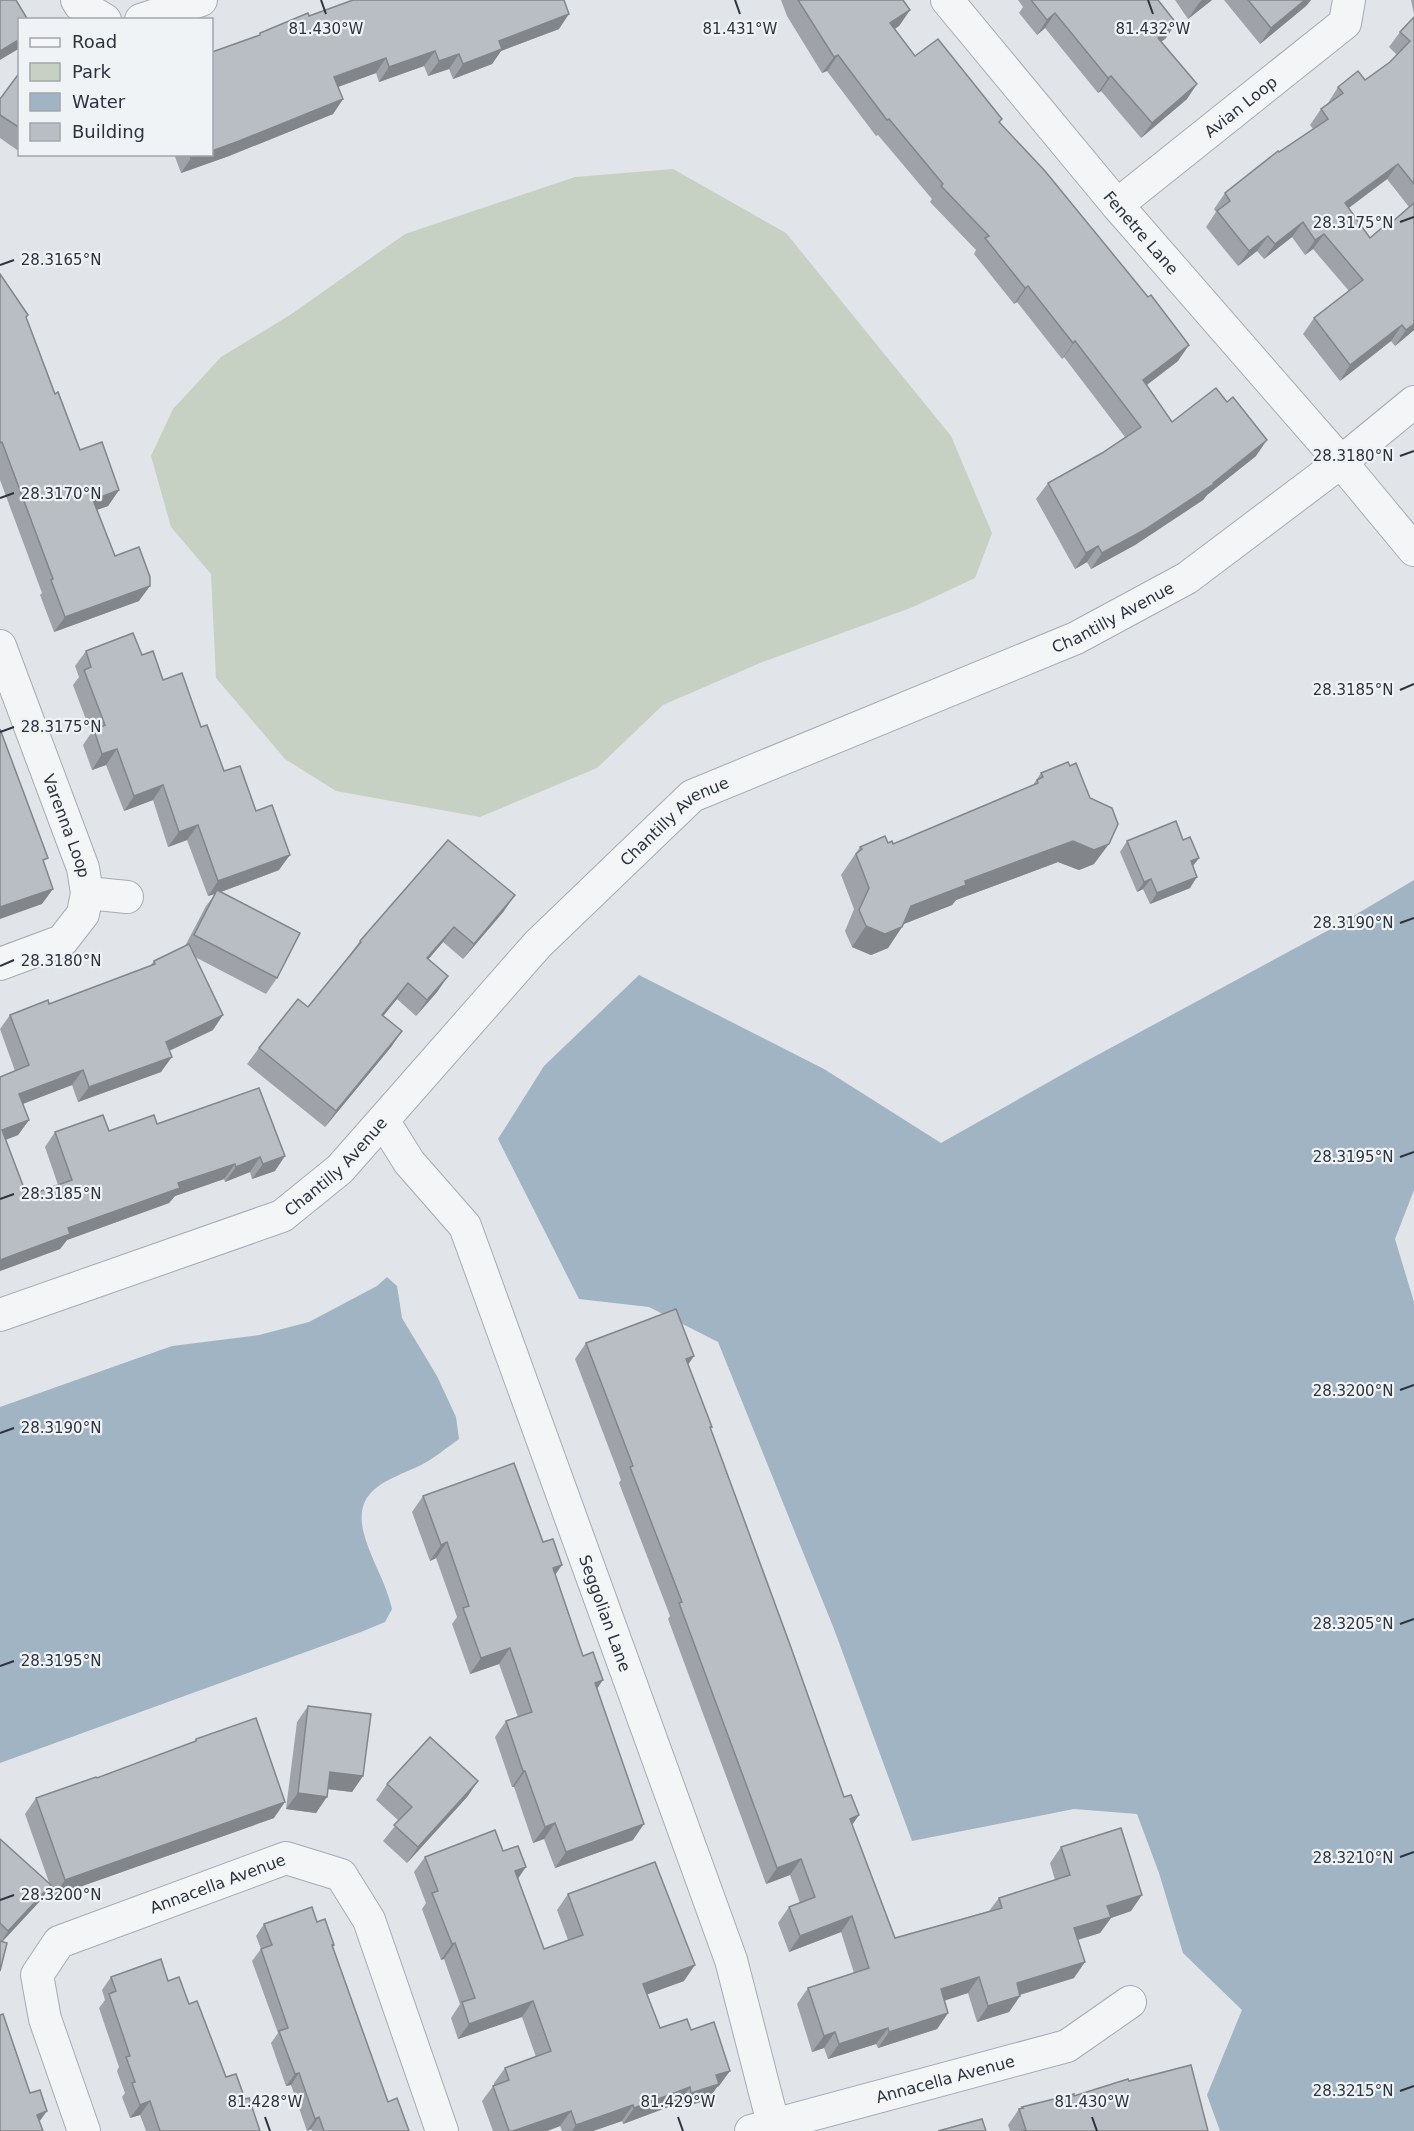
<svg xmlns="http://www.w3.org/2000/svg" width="1414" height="2131" font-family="'DejaVu Sans',sans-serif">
<rect width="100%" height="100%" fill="#e1e4e8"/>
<path fill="#c7d1c3" d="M673,169l113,64 165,203 41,97 -17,45 -62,29 -153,56 -97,42 -66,63 -117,49 -144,-26 -51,-32 -69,-81 -5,-104 -40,-47 -20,-71 22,-47 48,-52 69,-42 115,-81 170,-57z"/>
<g fill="#a0b4c4">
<path d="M1414,880v310l-19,49 19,63v829h-194l-13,-36 35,-85 -59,-57 -24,-80 -22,-59 -63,-5 -162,32 -78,-212 -116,-287 -69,-35 -70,-8 -81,-160 46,-73 95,-91 185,94 117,74 138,-78 261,-141z"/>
<path d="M387,1277l10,9 5,32 35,58 19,41 3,22c-13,9 -24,19 -38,26 -30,15 -67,22 -58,65 6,27 23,51 29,79l-7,13 -24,10 -361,131v-356l172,-61 87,-11 50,-13 68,-36z"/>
</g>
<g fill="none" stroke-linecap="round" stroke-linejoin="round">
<defs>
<g id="street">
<path d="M77,0l3,5 25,15"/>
<path id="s1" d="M947,0l170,205 224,257 73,88"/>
<path d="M141,20l60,-20"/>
<path id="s2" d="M1117,205l228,-182 4,-23"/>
<path id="s3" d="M0,646l83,222 4,25 -4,21 -21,27 -62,23"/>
<path d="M87,893l40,4"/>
<path id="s4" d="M384,1122l25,40 56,64 266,734 44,171"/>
<path id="s5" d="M0,1315l282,-99 58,-47 198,-225 154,-148 384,-158 111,-60 154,-116 73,-60"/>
<path id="s6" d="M84,2131l-39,-112 -8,-44 22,-33 227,-84 55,17 28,45 73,211"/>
<path id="s7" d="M751,2131l316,-85 63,-44"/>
</g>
</defs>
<use href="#street" stroke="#a7abb2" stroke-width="34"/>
<use href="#street" stroke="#f3f5f7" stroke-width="32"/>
</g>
<g fill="#9fa3a9" fill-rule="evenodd">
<path d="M781,0h122l7,10 -11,16 -4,3 20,27 85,67 178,238 -31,24 25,37 84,34 -49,39 -4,5 -68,45 -44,24 -4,-7 -12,7 -39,-70 12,-16 54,-30 23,-16 -61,-80 -2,2 -45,-57 -3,2 -40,-50 2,-4 -46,-48 2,-3 -54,-64 -2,1 -49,-65 -5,2 -35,-57z"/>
<path d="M1018,0h140l8,38 -5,4 26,57 -46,39 -40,-47 -3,2 -53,-65 -8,7 -18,-22 4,-6z"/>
<path d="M1175,0h37l-24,19z"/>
<path d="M1224,0h87l-5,6 -46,38z"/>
<path d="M1411,0h3v14z"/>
<path d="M309,16l250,13 -58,22 -9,13 -39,15 -4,-10 -21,7 -4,-10 -45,16 -3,-9 -38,14 5,12 -10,15 -104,42 -48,17 -7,-19h38l48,-121z"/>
<path d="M1414,17v313l-19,16 -4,-5 -51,40 -37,-47 11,-16 35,-27 -36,-42 -8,6 -13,-18 -28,22 -7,-8 -19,15 -32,-39 10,-15 -2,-3 11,-16 54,-41 34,-23 -3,-4 11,-16 7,-5v-1l10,-16 27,-7 25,-18 7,-7 -8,-8 11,-15zM1387,179l22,28 -24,21 -15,10 -21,-30z"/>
<path d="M20,72v80l-20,-14v-39z"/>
<path d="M0,274l26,44 29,76 25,56 39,40 -11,16 -11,4 18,46 24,45 -85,31 -14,-37 2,-2 -42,-113z"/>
<path d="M86,651l56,4 21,25 38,47 23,44 32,40 23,59 -58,22 56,86 -11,16 -71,-37 18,73 -44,21 -8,21 -83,30 -6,-17 -49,19 6,16 -11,15 -13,5 22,56 31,-11 -13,-38 10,-15 54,-1 48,-7 102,-36 16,83 -23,8 -2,-7 -25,10 -1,-3 -49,17 -6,7 -102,37 -7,9 -60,22v-194l15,-6 -15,-42 10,-14 39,-11 101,-38 4,-5 31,-15 21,-40 9,-12 -7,2 -21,-56 -19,7 -15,-47 -29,11 -18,-46 -14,5 -9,-25 8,-12 -18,-48 6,-8 -4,-11z"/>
<path d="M1041,773l53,91 -15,6 -21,-8 -102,38 -4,5 -48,19 -16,24 -17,7 -19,-8 -7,-16 9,-22 -13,-34 19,-28 28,-4 5,1 140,-59z"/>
<path d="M1183,840l16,18 -6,8 -3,22 -40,16 -7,-15 -6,3 -17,-40 7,-11z"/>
<path d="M504,911l-41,48 -20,-17 -15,17 20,17 -11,16 -21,24 -19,-17 -14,17 19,15 -11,16 -66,80 -78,-63 12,-16 49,-41 40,-50 12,-16z"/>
<path d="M586,1343l102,21 24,63 -2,2 142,395 43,114 94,-27 10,-13 56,-18 -5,-17 11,-16 70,64 -20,7 -11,15 -22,7 -4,38 -54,17v1l-11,16 -32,10 -9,-29 -24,8 4,12 -11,16 -59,19 -2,-4 -48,15 -4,-11 -12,4 -15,-48 11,-16 46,-15 -13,-41 -52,20 -11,-29 11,-16 11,-4 -10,-28 -24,9 -98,-265 2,-3 -51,-133 2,-3 -46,-121z"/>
<path d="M423,1496l132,79 28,81 14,33 36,151 -78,28 -11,-29 -11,4 -19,-56h-2l-17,-50 11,-16 12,-4 -19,-53 -29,10 -18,-50 5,-7 -21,-59 -6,3 -18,-49z"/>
<path d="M308,1706l55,70 -11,16 -24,-3 -12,24 -30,-4 11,-87z"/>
<path d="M196,1739l78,79 -220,78 -3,-10 -11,15 -38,41 -2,29v-132l50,46 -25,-71 11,-16 61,-20 96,-35z"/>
<path d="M478,1781l-11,16 -60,66 -24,-22 16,-20 -23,-21 11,-16z"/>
<path d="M503,1851l15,28 26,70 24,-9 -11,-30 11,-16 116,87 -37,13 13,34 31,2 28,56 -2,1 -9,13 -28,8 -1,-5 -56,21 -1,-3 -29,10h-31l-2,-5 -13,5h-54l-11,-30 12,-16v-2l11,-15 31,-11 -14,-40 -64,22 -7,-21 9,-14 -16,-45 -3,1 -19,-51 4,-6 -12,-31 11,-15z"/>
<path d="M317,1922l17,23 -1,2 55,155 21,29h-97l-1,-2 -4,2 -16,-46 -5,1 -15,-43 7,-10 -26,-72 9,-12 -5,-13 8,-12z"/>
<path d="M111,1977l57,4 21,23 37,73 19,22 15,32h-114l-6,-16 -10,3 -8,-21 3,-4 -8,-22 2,-4 -20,-59 6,-8 -3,-10z"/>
<path d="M1129,2081l79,50h-198l-2,-6 11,-16 3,-2 52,-11z"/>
</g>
<g fill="#828589">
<path d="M1202,0h10l-24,19 11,-16z"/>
<path d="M1305,0h6l-5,6 -46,38 11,-16z"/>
<path d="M910,10l-11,16 -20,12 11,-15z"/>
<path d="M1055,13l-10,15 -8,7 10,-15z"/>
<path d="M569,14l-10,15 -58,22 -9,13 -39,15 10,-15 36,-23z"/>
<path d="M1176,23l-10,15 -19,15 11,-15z"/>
<path d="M20,39v9l-20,12v-9z"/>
<path d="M435,51l-11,15 -45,16 10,-15z"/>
<path d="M459,54l-10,15 -21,7 11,-15z"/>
<path d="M838,55l-11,16 -5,2 12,-16z"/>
<path d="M386,58l-10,15 -52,19 10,-15z"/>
<path d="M1111,76l-10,15 -3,2 10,-15z"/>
<path d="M1197,84l-10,15 -46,39 11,-15z"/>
<path d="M343,99l-10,15 -104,42 -48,17 10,-15 10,-4h11v-3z"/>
<path d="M1398,164l-11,15 -52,39 10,-15z"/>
<path d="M1303,222l-11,15 -28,22 11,-15z"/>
<path d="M1324,234l-11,15 -8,6 10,-15z"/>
<path d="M1268,236l-11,15 -19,15 11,-15z"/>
<path d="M1028,286l-11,16 -3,2 11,-16z"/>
<path d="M1414,324v6l-19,16 11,-16z"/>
<path d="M1402,325l-11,16 -51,40 10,-16z"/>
<path d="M1075,341l-11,16 -2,2 11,-16z"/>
<path d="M1189,345l-11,16 -46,35 11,-16z"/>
<path d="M1267,440l-11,16 -49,39 -4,5 -68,45 -44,24 11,-16 111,-70z"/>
<path d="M119,490l-11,16 -26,9 11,-15z"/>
<path d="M1098,546l-11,16 -12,7 11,-16z"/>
<path d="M150,586l-11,15 -85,31 11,-15z"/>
<path d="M117,749l-11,16 -14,5 10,-16z"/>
<path d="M163,785l-10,15 -29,11 10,-15z"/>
<path d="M198,825l-11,15 -19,7 11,-15z"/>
<path d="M1073,841l36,3 -15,20 -15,6 -21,-8 -102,38 -4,5 -56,22 15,-21 54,-25z"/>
<path d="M290,855l-11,15 -64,24 2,-4 -2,4 -7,2 10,-15z"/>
<path d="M1199,858l-8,10v-7z"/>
<path d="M1197,877l-7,11 -40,16 7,-11z"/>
<path d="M1151,879l-8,10 -6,3 7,-10z"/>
<path d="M53,889l-11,15 -42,15v-12z"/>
<path d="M515,895l-11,16 -41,48 11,-15z"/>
<path d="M866,926l36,1 -14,21 -17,7 -19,-8z"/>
<path d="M454,927l-11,15 -27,32 11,-16z"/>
<path d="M448,976l-11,16 -21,24 11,-16z"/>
<path d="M408,983l-11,16 -26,32 11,-16z"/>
<path d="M223,1015l-10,15 -57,27 10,-15z"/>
<path d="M402,1031l-11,16 -66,80 11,-16z"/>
<path d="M172,1057l-11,15 -83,30 11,-15z"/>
<path d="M83,1070l-11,15 -63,24 10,-15z"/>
<path d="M29,1120l-11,15 -18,7 2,-12z"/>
<path d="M285,1156l-10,15 -23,8 11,-15z"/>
<path d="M260,1157l-10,15 -25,10 11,-15z"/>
<path d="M235,1164l-11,15 -49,17 -6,7 -102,37 -7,9 -60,22v-11l68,-32 110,-45z"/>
<path d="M694,1356l-11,16 3,-13z"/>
<path d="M447,1542l-11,16 -6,3 11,-16z"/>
<path d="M562,1565l-11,16 2,-13z"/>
<path d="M510,1648l-11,16 -29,10 11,-16z"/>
<path d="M603,1680l-11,16 3,-13z"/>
<path d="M523,1771h2l-11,16h-2z"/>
<path d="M330,1772l33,4 -11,16 -33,-4z"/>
<path d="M478,1781l-11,16 -60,66 11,-16z"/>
<path d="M298,1793l29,4 -11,16 -30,-4z"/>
<path d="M285,1802l-11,16 -220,78 11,-16z"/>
<path d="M859,1815l-11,16 2,-12z"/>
<path d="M555,1823l-11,16 -11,4 12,-16z"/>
<path d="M644,1824l-11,16 -78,28 11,-16z"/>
<path d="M801,1859l-11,16 -24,9 11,-16z"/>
<path d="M526,1867l-11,16v-12z"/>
<path d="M51,1885l-11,16 -40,43 8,-13z"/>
<path d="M1142,1895l-11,16 -20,7 -11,15 -37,11 11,-16 33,-22z"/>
<path d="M852,1916l-11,16 -52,20 11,-16z"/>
<path d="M455,1943l-11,16 -3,1 11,-16z"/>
<path d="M1085,1962l-11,16 -69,21 12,-16z"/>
<path d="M695,1965l-11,16 -52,19 11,-16z"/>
<path d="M979,1977l-11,16 -38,12 11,-16z"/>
<path d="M1020,1996l-11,16 -32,10 11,-16z"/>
<path d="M533,2001l-11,16 -64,22 11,-15z"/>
<path d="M948,2013l-11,16 -59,19 11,-16z"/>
<path d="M888,2028l-12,16 -48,15 11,-15z"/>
<path d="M835,2032l-11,16 -12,4 12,-16z"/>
<path d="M730,2071l-11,15 -2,1 -9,13 -28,8 11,-15 25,-18z"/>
<path d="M299,2073l-8,12 -5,1 9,-12z"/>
<path d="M690,2087l-11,16 -56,21 11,-16z"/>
<path d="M150,2101l-10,14 -10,3 10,-13z"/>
<path d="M633,2105l-11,16 -29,10h-21l4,-6z"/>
<path d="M47,2111l-10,14v-10z"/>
<path d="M571,2111l-11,15 -13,5h-34z"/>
<path d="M319,2117l-8,12 -4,2 8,-12z"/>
</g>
<g fill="#b9bec4" stroke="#828589" stroke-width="1.5">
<path d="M0,0h16l12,20h-8v19l-20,12z"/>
<path d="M353,0h211l5,14 -70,27 3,8 -39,15 -4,-10 -20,7 -4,-10 -46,16 -3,-9 -52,19 9,22 -104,42 -27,10v-99l48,-17v-2l48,-20 1,3z"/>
<path d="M798,0h105l7,10 -20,13 25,33 23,-17 64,80 -3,3 46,49 103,126 3,-2 38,50 -46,35 29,42 44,-34 11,14 6,-5 34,43 -54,43 1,1 -68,45 -44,24 -4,-7 -12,7 -38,-70 54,-30 39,-26 -66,-86 -2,2 -45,-57 -3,2 -40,-50 4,-2 -48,-50 2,-2 -54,-65 -2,1 -49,-65 -4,2z"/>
<path d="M1031,0h127l18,23 -18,15 39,46 -45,39 -41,-47 -3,2 -53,-65 -8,7z"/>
<path d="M1248,0h57l-34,28z"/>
<path d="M1414,17v167l-16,-20 -53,39 25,35 14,-12 1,2 29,-25v121l-8,6 -4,-5 -52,40 -36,-47 49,-38 -39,-46 -9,6 -12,-18 -28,22 -7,-8 -19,15 -32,-40 13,-10 -5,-8 53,-42 1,1 49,-33 -7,-10 22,-16 -5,-6 20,-16 7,9 25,-18 20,-21 -10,-9z"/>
<path d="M20,72v56l-20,-13v-16z"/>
<path d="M190,154h11l-10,4z"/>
<path d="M0,274l28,41 -2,2 29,77 3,-2 22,58 22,-8 17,48 -26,10 22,56 24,-9 11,30v9l-85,31 -14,-37 2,-1 -51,-137 -2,1z"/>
<path d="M133,633l9,22 11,-4 10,29 19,-7 19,54 6,-2 17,46 16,-5 16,45 16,-6 18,50 -72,26 -20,-56 -19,7 -16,-47 -29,11 -17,-47 -15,5 -8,-24 11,-5 -21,-55 7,-3 -5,-16z"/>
<path d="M0,729l48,129 -5,2 10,29 -53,18z"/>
<path d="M1068,762l2,4 6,-3 14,35 22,10 6,16 -9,20 -15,6 -21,-9 -108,40 1,4 -55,21 -9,21 -17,7 -19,-8 -7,-16 10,-22 -13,-34 6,-5 -2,-2 25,-11 3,7 4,-2 1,3 145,-61 -1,-3 6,-3 -2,-4z"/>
<path d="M1176,821l7,19 7,-3 9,21 -8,3 6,16 -40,16 -6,-14 -7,3 -17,-41z"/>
<path d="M448,840l67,55 -41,49 -20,-17 -27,31 21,18 -21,24 -19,-17 -26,32 20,16 -66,80 -77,-63 39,-49 10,8 53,-65 -1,-1z"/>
<path d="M217,890l83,43 -23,45 -83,-43z"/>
<path d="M189,944l34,71 -57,27 6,15 -83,30 -6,-17 -64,24 10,26 -27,10 25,66 45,-16 -17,-48 48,-17 6,16 45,-16 3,9 102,-36 26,68 -22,8 -3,-7 -24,10 -1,-3 -57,19 2,5 -112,40 2,6 -70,26v-183l29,-12 -19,-50 38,-15 1,4 106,-40 -1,-3z"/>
<path d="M676,1309l18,47 -8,3 26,68h-2l79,215 55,155 7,-2 8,20 -9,4 45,119 107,-30 -3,-10 71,-23 -9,-28 60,-19 21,67 -35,11 4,11 -37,11 11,34 -68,21 3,13 -32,10 -9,-29 -38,12 7,24 -59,19 -1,-4 -49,16 -4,-12 -11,4 -16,-48 61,-20 -17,-52 -52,20 -11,-29 26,-10 -14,-38 -24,9 -98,-265 3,-1 -52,-135 3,-1 -47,-123z"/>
<path d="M514,1463l29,79 10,-3 9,26 -9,3 30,88 10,-4 10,28 -8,3 49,141 -78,28 -11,-29 -10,4 -20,-56h-2l-17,-50 26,-9 -22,-64 -29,10 -18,-50 6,-2 -22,-64 -6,3 -18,-49z"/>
<path d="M308,1706l63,8 -8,62 -33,-4 -3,25 -29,-4z"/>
<path d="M256,1718l29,84 -220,78 -29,-82 60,-21 1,1 99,-37v-2z"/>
<path d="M430,1737l48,44 -60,66 -24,-22 18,-18 -25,-23z"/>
<path d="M495,1830l8,21 15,-5 8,21 -11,4 29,78 39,-14 -15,-41 87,-32 40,103 -52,19 17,44 27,-9 4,11 23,-8 16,49 -14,4 3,9 -28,9 -1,-6 -56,21 -1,-3 -57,20 -5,-14 -58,20h-4l-16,-45 16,-6 -4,-12 46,-17 -18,-50 -64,23 -7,-22 13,-4 -20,-55 -3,1 -20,-51 6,-2 -13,-34z"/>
<path d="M0,1839l51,46 -43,46 -8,-8z"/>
<path d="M312,1907l5,15 8,-3 9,26h-2l56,157 9,-4 12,33h-85l-5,-14 -4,2 -16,-46 -4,1 -16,-43 9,-3 -27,-79 11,-4 -8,-21z"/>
<path d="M0,1941l7,2 -7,28z"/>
<path d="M161,1959l7,22 11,-4 10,27 8,-3 29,76 10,-3 9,25 4,-1 11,33h-100l-10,-30 -10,4 -8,-22 3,-1 -9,-25 4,-1 -21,-62 7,-3 -5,-14z"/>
<path d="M3,2014l27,79 10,-3 7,21 -10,4 6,16h-43v-116z"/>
<path d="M1191,2065l17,66h-187l5,-1 -7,-21 4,-1 -1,-1 52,-13v2l54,-17 1,2z"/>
<path d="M982,2119l4,12h-48z"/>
</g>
<path fill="none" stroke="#2b333e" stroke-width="2" d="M321,0l5,14M735,0l5,14M1148,0l5,14M1400,222l14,-5M0,265l14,-5M1400,456l14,-5M0,498l14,-5M1400,690l14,-6M0,732l14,-5M1400,923l14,-5M0,966l14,-6M1400,1157l14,-5M0,1199l14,-5M1400,1390l14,-5M0,1433l14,-5M1400,1624l14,-5M0,1666l14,-5M1400,1857l14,-5M0,1900l14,-5M1400,2091l14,-5M265,2117l5,14M678,2117l5,14M1092,2117l5,14"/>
<g text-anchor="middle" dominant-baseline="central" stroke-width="4.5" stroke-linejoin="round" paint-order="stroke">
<g font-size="16" fill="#2b333e" stroke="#f0f3f6">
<text stroke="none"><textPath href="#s2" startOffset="158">Avian Loop</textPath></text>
<text stroke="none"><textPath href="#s1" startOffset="303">Fenetre Lane</textPath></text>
<text stroke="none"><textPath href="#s5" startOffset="1344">Chantilly Avenue</textPath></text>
<text stroke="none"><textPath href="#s5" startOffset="858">Chantilly Avenue</textPath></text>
<text stroke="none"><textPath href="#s3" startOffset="192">Varenna Loop</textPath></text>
<text stroke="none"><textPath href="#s5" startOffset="372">Chantilly Avenue</textPath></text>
<text stroke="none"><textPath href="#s4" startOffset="544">Seggolian Lane</textPath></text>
<text stroke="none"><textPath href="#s6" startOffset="372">Annacella Avenue</textPath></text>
<text stroke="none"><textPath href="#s7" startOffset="201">Annacella Avenue</textPath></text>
</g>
</g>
<g font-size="15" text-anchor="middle" fill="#2b333e" stroke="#f0f3f6" stroke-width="4.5" stroke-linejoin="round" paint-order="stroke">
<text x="740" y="34">81.431°W</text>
<text x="1153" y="34">81.432°W</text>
<text x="326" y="34">81.430°W</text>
<text x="1353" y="228">28.3175°N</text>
<text x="61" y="265">28.3165°N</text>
<text x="1353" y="461">28.3180°N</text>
<text x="61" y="499">28.3170°N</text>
<text x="1353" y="695">28.3185°N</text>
<text x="61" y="732">28.3175°N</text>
<text x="1353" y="928">28.3190°N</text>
<text x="61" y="966">28.3180°N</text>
<text x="1353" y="1162">28.3195°N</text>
<text x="61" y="1199">28.3185°N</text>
<text x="1353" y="1396">28.3200°N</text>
<text x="61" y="1433">28.3190°N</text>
<text x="1353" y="1629">28.3205°N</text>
<text x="61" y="1666">28.3195°N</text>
<text x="1353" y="1863">28.3210°N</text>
<text x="61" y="1900">28.3200°N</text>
<text x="1353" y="2096">28.3215°N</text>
<text x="265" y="2107">81.428°W</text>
<text x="678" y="2107">81.429°W</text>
<text x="1092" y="2107">81.430°W</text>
</g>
<rect x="18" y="18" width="195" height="138" fill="#f0f3f6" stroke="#a1a6ac" stroke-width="1.5"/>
<rect x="30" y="38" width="30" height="9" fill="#f3f5f7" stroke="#a1a6ac" stroke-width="1.5"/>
<text x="72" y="48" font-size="18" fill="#2b333e">Road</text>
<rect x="30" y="63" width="30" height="18" fill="#c7d1c3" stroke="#a1a6ac" stroke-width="1.5"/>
<text x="72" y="78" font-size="18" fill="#2b333e">Park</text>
<rect x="30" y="93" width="30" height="18" fill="#a0b4c4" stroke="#a1a6ac" stroke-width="1.5"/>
<text x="72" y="108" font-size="18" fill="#2b333e">Water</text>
<rect x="30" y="123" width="30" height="18" fill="#b9bec4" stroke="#a1a6ac" stroke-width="1.5"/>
<text x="72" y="138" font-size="18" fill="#2b333e">Building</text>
</svg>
